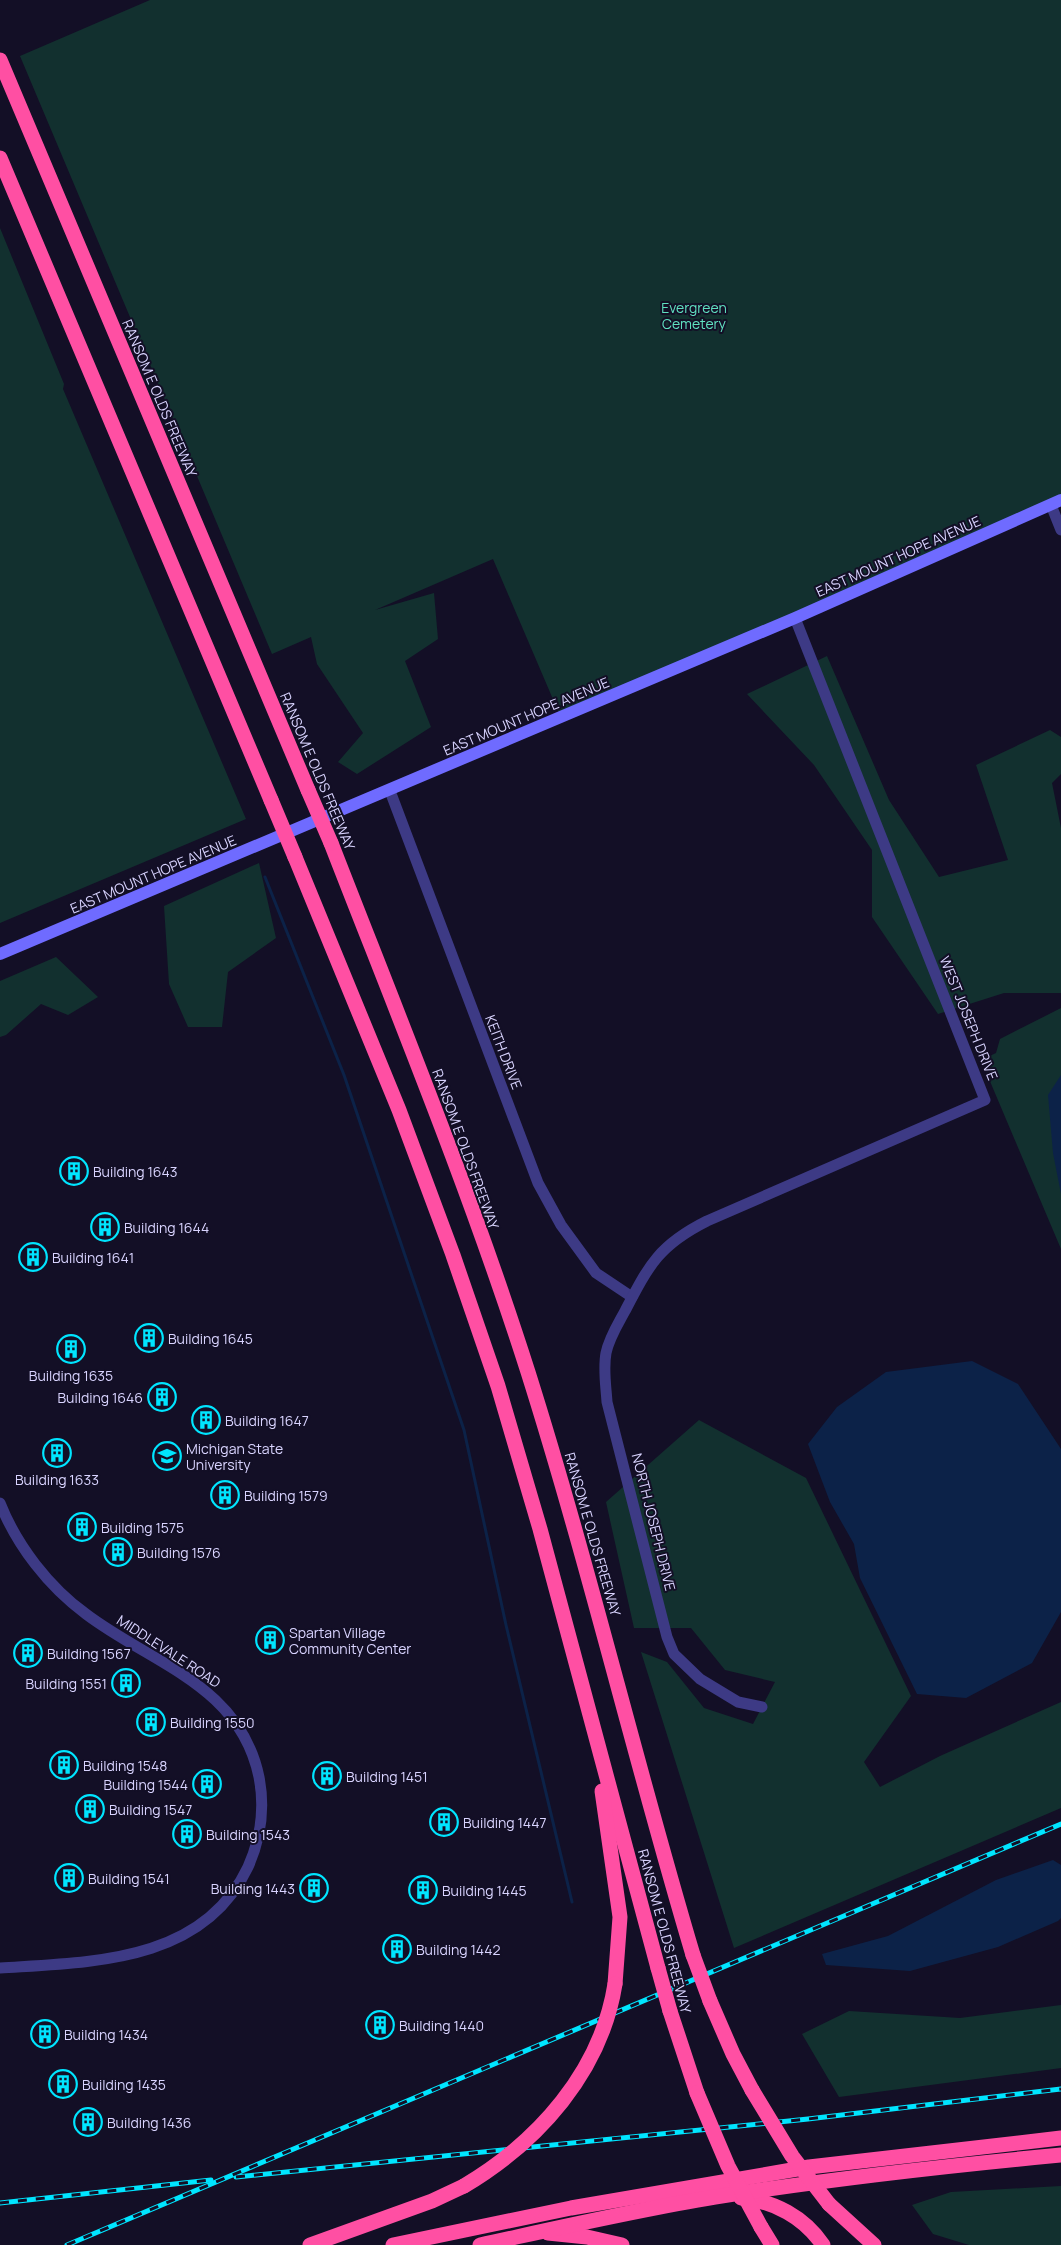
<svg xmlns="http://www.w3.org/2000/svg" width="1061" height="2245" font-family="Manrope,sans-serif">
<rect width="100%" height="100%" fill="#130f26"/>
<g fill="#12302f">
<path d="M150,0h911v495l-500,223 -68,-159 -118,51 59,-17 4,46 -33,22 26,66 -74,47 -19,-12 25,-29 -46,-69 -6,-27 -39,17 -252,-598z"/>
<path d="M0,228l64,156 -1,5 183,430 -246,104z"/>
<path d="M827,656l62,144 50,77 69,-17 -32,-95 74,-35 11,7v37l-9,9 9,45v165h-57l-66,21 -66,-97v-67l-58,-85 -67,-71z"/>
<path d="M259,863l17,75 -48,34 -6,55h-34l-19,-43 -5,-78z"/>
<path d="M56,957l42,40 -30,18 -27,-11 -35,31 -6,2v-56z"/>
<path d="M1061,1008v241l-80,-189 15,-7 4,-14z"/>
<path d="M699,1420l107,58 105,218 -47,66 16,25 60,-31 121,-54v106l-327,140 -93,-296 26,10 37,46 49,16 22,-42 -50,-12 -34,-42h-57l-28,-126z"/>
<path d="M1061,2005v63l-222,29 -37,-63 47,-23 111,7z"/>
<path d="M1061,2186v59h-92l-36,-11 -21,-29 39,-13z"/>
</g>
<g fill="#0c2248">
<path d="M1061,1075v119l-8,-41 -5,-58z"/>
<path d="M972,1361l46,23 43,65v163l-29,51 -66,35 -49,-4 -57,-116 -6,-34 -24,-42 -22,-58 29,-37 49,-35z"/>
<path d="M1053,1860l8,5v53l-3,3 -60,26 -88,24 -84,-6 -4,-11 66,-18 108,-56z"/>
</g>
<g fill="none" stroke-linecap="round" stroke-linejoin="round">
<path stroke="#0c2248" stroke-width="3" d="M265,877l79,198 120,355 42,195 66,277"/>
<g stroke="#3d3a85" stroke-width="11">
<path d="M1051,505l10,25"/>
<path d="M390,791l148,392 23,42 35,48 36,24"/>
<path d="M0,1503c17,43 49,84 86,111 66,50 154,71 173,163 6,31 2,61 -11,90 -45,96 -157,95 -248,101"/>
<path d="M762,1707l-24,-5 -38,-23 -26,-25 -7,-17 -60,-235c-1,-16 -4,-33 -1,-49 3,-15 12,-29 19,-42 24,-46 34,-66 82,-90l278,-121 -190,-482"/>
</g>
<path stroke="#6f6bff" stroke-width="12" d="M0,954l795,-336 266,-118"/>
<g stroke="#ff4fa3" stroke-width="15">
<path d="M0,60l308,730"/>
<path d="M0,158l271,642"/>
<path d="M331,843c68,175 140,350 197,529 61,193 107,389 165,583"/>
<path d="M295,857l104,253 54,145 45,131 42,143 118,439"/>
<path d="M602,1791l18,126 -5,67"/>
<path d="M710,2001l23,53 19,36"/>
<path d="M670,2011l27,82"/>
<path d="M741,2198c33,3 63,19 82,47"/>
<path d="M829,2204l45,41"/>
<path d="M761,2227l11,18"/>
<path d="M548,2233l39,4 35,8"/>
<path d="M310,2245l122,-44 32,-15"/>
<path d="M393,2245l178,-37 238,-41 252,-29"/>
<path d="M480,2245c78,-17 156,-35 235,-48 114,-18 230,-31 346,-42"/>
</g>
<defs>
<g id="rail">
<path d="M236,2177l572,-58 253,-30"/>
<path d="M0,2203l211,-23"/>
<path d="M67,2245l994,-421"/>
</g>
</defs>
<use href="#rail" stroke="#00e5ff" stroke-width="5"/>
<use href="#rail" stroke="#130f26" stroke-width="3" stroke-dasharray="9" stroke-linecap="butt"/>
<g stroke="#ff4fa3" stroke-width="15">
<path d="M308,790l23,53"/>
<path d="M271,800l24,57"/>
<path d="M693,1955l17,46"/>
<path d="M658,1968l12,43"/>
<path d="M752,2090l40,66 37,48"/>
<path d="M697,2093l31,73 33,61"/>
<path d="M464,2186c74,-44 137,-114 151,-202"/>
</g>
</g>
<defs>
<symbol id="building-ring" viewBox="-11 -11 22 22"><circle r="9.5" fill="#130f26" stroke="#00e5ff" stroke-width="1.5"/><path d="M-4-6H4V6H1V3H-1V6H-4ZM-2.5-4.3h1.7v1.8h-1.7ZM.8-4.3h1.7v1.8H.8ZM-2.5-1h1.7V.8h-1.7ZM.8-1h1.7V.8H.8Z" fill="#00e5ff"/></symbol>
<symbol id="university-ring" viewBox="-11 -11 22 22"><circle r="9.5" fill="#130f26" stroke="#00e5ff" stroke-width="1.5"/><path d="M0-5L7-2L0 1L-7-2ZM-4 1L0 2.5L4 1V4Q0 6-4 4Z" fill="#00e5ff"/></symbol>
</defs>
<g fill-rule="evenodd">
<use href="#building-ring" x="58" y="1155" width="32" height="32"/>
<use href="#building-ring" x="89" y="1211" width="32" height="32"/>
<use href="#building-ring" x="17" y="1241" width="32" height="32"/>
<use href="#building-ring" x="133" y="1322" width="32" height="32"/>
<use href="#building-ring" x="55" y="1333" width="32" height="32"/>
<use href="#building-ring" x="146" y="1381" width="32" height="32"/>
<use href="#building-ring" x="190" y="1404" width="32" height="32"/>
<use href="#building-ring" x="41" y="1437" width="32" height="32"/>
<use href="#university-ring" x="151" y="1440" width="32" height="32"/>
<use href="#building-ring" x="209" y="1479" width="32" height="32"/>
<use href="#building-ring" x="66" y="1511" width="32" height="32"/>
<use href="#building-ring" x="102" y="1536" width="32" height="32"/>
<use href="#building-ring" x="254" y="1624" width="32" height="32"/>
<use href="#building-ring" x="12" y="1637" width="32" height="32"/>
<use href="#building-ring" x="110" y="1667" width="32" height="32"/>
<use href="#building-ring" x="135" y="1706" width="32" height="32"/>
<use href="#building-ring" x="48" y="1749" width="32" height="32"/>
<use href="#building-ring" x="311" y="1760" width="32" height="32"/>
<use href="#building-ring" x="191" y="1768" width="32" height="32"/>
<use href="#building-ring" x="74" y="1793" width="32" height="32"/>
<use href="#building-ring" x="428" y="1806" width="32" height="32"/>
<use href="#building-ring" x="171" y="1818" width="32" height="32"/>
<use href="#building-ring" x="53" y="1862" width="32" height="32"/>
<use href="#building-ring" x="298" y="1872" width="32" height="32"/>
<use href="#building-ring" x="407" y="1874" width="32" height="32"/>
<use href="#building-ring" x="381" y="1933" width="32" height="32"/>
<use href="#building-ring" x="364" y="2009" width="32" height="32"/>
<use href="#building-ring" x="29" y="2018" width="32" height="32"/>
<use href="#building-ring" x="47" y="2068" width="32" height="32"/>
<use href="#building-ring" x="72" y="2106" width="32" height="32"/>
</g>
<g text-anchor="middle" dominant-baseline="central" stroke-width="4" stroke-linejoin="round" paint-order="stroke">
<g font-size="14" fill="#5fe0c0" stroke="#130f26">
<text x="694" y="307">Evergreen<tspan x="694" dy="16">Cemetery</tspan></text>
</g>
<g font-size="14" fill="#d9d4ff" stroke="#130f26">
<text transform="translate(160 398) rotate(67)">RANSOM E OLDS FREEWAY</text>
<text transform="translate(898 556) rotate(-24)">EAST MOUNT HOPE AVENUE</text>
<text transform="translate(526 716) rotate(-23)">EAST MOUNT HOPE AVENUE</text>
<text transform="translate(318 771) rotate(67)">RANSOM E OLDS FREEWAY</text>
<text transform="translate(153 874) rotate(-23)">EAST MOUNT HOPE AVENUE</text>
<text transform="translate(969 1018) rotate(68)">WEST JOSEPH DRIVE</text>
<text transform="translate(504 1052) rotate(69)">KEITH DRIVE</text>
<text transform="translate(466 1149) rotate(70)">RANSOM E OLDS FREEWAY</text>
<text transform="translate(654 1522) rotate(76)">NORTH JOSEPH DRIVE</text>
<text transform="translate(593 1534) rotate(74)">RANSOM E OLDS FREEWAY</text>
<text transform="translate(169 1651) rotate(33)">MIDDLEVALE ROAD</text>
<text transform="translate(665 1931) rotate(75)">RANSOM E OLDS FREEWAY</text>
</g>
<g font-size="14" fill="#d9d4ff" stroke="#130f26" text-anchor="start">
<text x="93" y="1171">Building 1643</text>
<text x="124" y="1227">Building 1644</text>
<text x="52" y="1257">Building 1641</text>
<text x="168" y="1338">Building 1645</text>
<text x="71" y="1375" text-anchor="middle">Building 1635</text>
<text x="143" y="1397" text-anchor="end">Building 1646</text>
<text x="225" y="1420">Building 1647</text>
<text x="186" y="1448">Michigan State<tspan x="186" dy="16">University</tspan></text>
<text x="57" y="1479" text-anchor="middle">Building 1633</text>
<text x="244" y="1495">Building 1579</text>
<text x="101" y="1527">Building 1575</text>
<text x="137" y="1552">Building 1576</text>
<text x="289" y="1632">Spartan Village<tspan x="289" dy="16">Community Center</tspan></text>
<text x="47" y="1653">Building 1567</text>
<text x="107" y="1683" text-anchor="end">Building 1551</text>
<text x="170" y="1722">Building 1550</text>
<text x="83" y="1765">Building 1548</text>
<text x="346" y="1776">Building 1451</text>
<text x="188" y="1784" text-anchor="end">Building 1544</text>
<text x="109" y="1809">Building 1547</text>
<text x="463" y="1822">Building 1447</text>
<text x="206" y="1834">Building 1543</text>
<text x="88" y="1878">Building 1541</text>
<text x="295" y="1888" text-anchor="end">Building 1443</text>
<text x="442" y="1890">Building 1445</text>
<text x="416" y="1949">Building 1442</text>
<text x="399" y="2025">Building 1440</text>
<text x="64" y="2034">Building 1434</text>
<text x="82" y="2084">Building 1435</text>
<text x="107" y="2122">Building 1436</text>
</g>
</g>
</svg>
